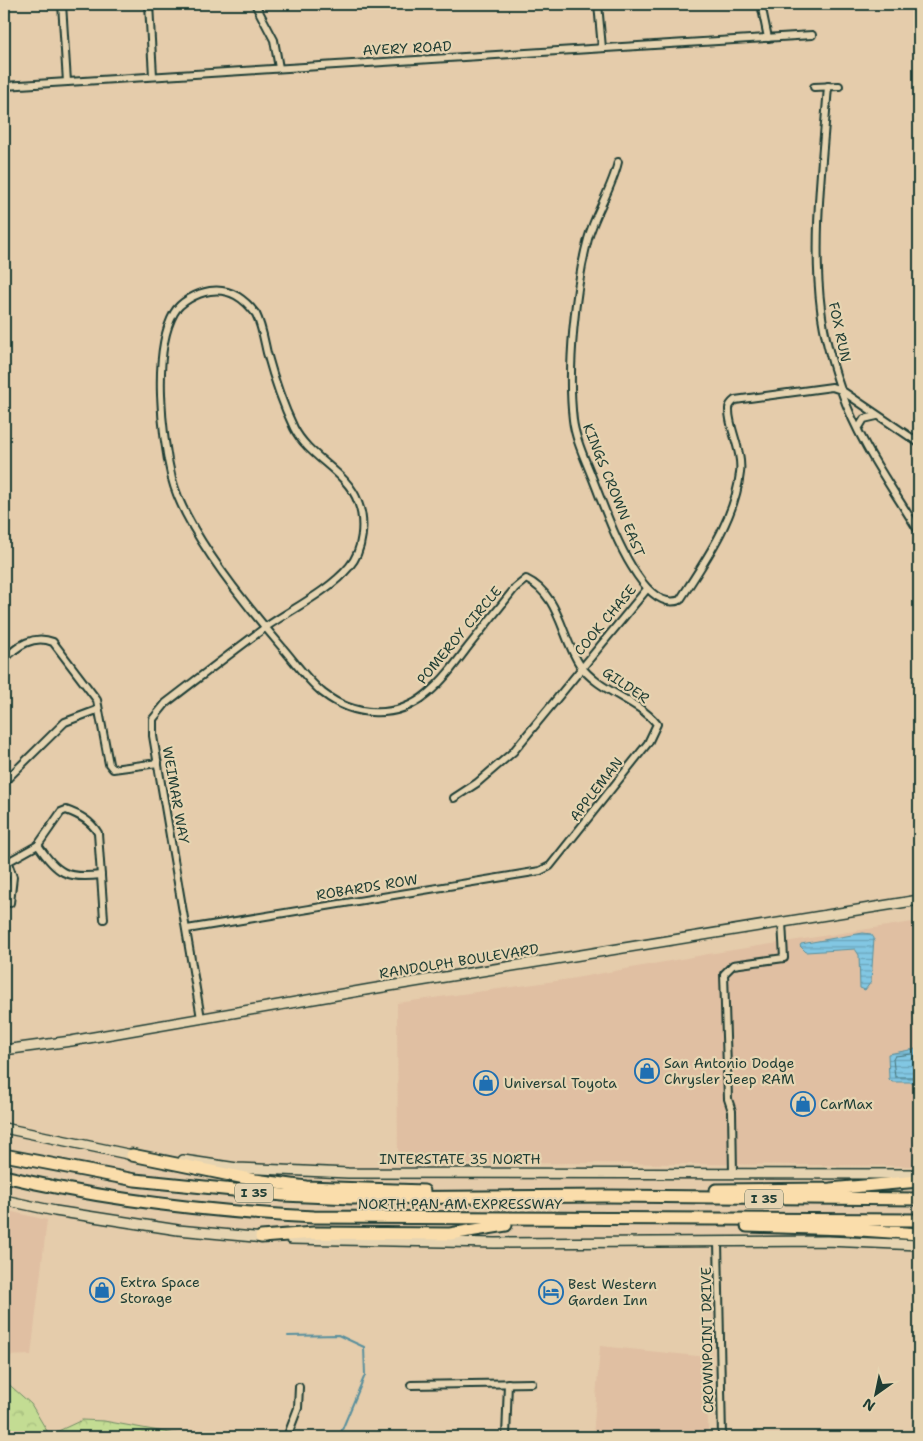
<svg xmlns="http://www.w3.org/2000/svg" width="923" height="1441" font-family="'Shantell Sans',sans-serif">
<defs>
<pattern id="forest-crowns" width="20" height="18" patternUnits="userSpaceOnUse" patternTransform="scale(1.25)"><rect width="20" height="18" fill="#c3dc93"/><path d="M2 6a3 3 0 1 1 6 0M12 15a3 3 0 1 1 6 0" fill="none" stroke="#a7be7f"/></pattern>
<pattern id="water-rules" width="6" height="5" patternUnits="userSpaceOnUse" patternTransform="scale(1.25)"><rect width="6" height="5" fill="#82c7e3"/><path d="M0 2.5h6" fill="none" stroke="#6aa3b9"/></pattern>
</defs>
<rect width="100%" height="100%" fill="#e5ccab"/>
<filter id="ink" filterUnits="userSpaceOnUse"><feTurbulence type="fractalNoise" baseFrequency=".02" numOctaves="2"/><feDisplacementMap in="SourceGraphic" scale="10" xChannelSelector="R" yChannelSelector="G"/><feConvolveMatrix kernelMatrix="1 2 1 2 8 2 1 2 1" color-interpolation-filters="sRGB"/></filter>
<g filter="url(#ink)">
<g fill="#e0bfa2">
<path d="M919,921v245l-342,-3 -179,2 -1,-162 173,-24 144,-26z"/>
<path d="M4,1210l43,10 -16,135 -27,1z"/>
<path d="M600,1346l107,11 1,80h-115z"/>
</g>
<path fill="url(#forest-crowns)" stroke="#718c64" d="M4,1380l27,24 16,27 5,3 30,-14 22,1 77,14 -177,2z"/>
<g fill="url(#water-rules)" stroke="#5a909d">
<path d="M863,933l8,1 3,4 -3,44 -6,8 -5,-2 -1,-33 -4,-6 -49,3 -6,-6 1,-2z"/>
<path d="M915,1049l4,13v20h-27l-3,-3 -1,-25z"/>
</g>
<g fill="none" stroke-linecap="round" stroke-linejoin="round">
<path stroke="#47747a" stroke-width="1" d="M919,1057l-7,-3 -17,2 -2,3 2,18h24"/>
<path stroke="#5a909d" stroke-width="2" d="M288,1336l50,-1 26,12 1,28 -26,62"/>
<defs>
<g id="street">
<path d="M62,4l5,78"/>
<path d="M149,4l4,72"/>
<path d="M255,4l19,36 5,28"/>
<path d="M598,4l4,44"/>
<path d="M761,4l7,34"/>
<path d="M4,86l808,-51"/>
<path d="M828,86c-5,71 -16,152 -7,223 3,27 11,55 20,81 17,51 50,96 78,142"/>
<path d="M814,87l25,-1"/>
<path d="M618,162c-6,27 -23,51 -30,77 -13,49 -21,130 -15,181 2,19 12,39 19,57 12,30 23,62 40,90 9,15 27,41 48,33 25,-39 55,-81 60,-127 3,-22 -12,-46 -11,-64 0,-4 2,-6 6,-9l97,-13 9,3 78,53"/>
<path d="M858,429l6,-10 13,-3"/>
<path d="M4,659c14,-13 29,-25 49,-17l44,58 12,64 4,5 45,-6"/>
<path d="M4,782l61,-60 32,-12"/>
<path d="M454,798l23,-15 36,-31 134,-163"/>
<path d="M38,845c19,29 29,34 63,30"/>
<path d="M8,863l5,14 -3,26"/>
<path d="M4,864l34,-19 23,-33 5,-2c14,5 25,11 32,23l6,86"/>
<path d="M187,929l353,-58 10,-5 98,-123 9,-19c-20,-25 -58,-32 -77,-59 -19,-28 -20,-70 -54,-86l-11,9c-16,20 -31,39 -47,59 -12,16 -25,34 -41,47 -31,26 -73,23 -104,-1 -16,-13 -29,-32 -42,-47 -35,-41 -96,-116 -109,-167 -10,-42 -20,-127 2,-166 6,-11 23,-20 36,-22 20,-3 34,7 46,23 6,12 8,26 11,39 7,26 16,52 27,75 15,30 53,43 64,74 8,20 5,49 -9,65 -20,24 -57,42 -83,60 -34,25 -66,50 -100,76l-13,16v17l48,282"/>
<path d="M733,1174l-1,-63 -4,-12 -4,-125 9,-9 51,-7 -2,-36"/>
<path d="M718,1242l4,195"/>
<path d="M411,1385l121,-2"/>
<path d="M287,1437l11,-29 1,-21"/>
<path d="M506,1437l2,-54"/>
</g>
<g id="secondary">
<path d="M4,1050l67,-9 300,-52 548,-89"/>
<path d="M4,1128l133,28"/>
<path d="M183,1160l54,8 111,5 571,1"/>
<path d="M4,1200l51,11 123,19 87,8"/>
<path d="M291,1239l204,4 332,-2 92,4"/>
</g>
<g id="highway">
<path d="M4,1155l131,25 148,15 69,3 257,-2 310,3"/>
<path d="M132,1155l123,25 51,7 118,4"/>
<path d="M4,1176c101,24 206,36 310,41l605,3"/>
<path d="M716,1190l114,-1 89,-8"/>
<path d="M747,1226l99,3 73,5"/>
<path d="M261,1237l53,-4 136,1 56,-9"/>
</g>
</defs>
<use href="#street" stroke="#1f3d34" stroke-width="10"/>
<use href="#secondary" stroke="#1f3d34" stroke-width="12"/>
<use href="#highway" stroke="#1f3d34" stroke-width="15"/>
<use href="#street" stroke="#e6d4b1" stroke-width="6"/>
<use href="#secondary" stroke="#e6d4b1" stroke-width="9"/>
<use href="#highway" stroke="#faddab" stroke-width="11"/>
</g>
</g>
<defs>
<symbol id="shop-ring" viewBox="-11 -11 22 22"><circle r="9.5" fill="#e6d4b1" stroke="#1f6fb2" stroke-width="1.5"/><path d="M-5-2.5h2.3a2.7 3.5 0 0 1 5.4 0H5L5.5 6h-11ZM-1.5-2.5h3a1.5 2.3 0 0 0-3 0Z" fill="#1f6fb2"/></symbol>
<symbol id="hotel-ring" viewBox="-11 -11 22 22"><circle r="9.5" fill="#e6d4b1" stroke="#1f6fb2" stroke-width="1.5"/><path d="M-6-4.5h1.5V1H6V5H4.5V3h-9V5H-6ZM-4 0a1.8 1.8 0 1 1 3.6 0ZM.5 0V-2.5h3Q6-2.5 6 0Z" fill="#1f6fb2"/></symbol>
</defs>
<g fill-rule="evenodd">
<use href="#shop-ring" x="633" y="1057" width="28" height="28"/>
<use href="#shop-ring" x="472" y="1069" width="28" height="28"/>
<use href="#shop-ring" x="789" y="1090" width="28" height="28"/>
<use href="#shop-ring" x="88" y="1276" width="28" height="28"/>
<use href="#hotel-ring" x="537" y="1278" width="28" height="28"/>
</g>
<g text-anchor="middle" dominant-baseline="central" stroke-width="4.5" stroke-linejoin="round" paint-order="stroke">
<g fill="#e6d4b1" stroke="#5b6a5a" stroke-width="1">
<rect x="235" y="1183.5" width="38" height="19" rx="4"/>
<rect x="745" y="1189.5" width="38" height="19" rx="4"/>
</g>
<g font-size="12" font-weight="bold" fill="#1f3d34">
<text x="254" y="1193">I 35</text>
<text x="764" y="1199">I 35</text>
</g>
<g font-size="14" fill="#1f3d34" stroke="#e6d4b1">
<text transform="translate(407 48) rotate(-3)">AVERY ROAD</text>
<text transform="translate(840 332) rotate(78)">FOX RUN</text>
<text transform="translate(614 490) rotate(68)">KINGS CROWN EAST</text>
<text transform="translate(605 620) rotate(-50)">COOK CHASE</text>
<text transform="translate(459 635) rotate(-50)">POMEROY CIRCLE</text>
<text transform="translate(626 685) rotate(34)">GILDER</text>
<text transform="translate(596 789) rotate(-52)">APPLEMAN</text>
<text transform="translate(176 795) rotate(80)">WEIMAR WAY</text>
<text transform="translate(367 887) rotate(-9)">ROBARDS ROW</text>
<text transform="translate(459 961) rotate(-9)">RANDOLPH BOULEVARD</text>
<text x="460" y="1159">INTERSTATE 35 NORTH</text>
<text x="460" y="1204">NORTH PAN AM EXPRESSWAY</text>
<text transform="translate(707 1340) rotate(-91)">CROWNPOINT DRIVE</text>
</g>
<g font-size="14" fill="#1f3d34" stroke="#e6d4b1" text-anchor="start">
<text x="664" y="1063">San Antonio Dodge<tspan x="664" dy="16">Chrysler Jeep RAM</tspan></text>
<text x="504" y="1083">Universal Toyota</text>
<text x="820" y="1104">CarMax</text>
<text x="120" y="1282">Extra Space<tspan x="120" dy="16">Storage</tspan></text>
<text x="568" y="1284">Best Western<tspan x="568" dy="16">Garden Inn</tspan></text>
</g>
</g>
<rect width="923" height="1441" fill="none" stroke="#e6d4b1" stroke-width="20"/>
<rect x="10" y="10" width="903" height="1421" fill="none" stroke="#1f3d34" stroke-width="2" filter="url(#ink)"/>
<g transform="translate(876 1394) rotate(213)" stroke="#e6d4b1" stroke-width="4" paint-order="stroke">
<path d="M0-4L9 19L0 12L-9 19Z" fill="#1f3d34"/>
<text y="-8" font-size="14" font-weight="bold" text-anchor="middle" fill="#1f3d34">N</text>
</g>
</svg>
